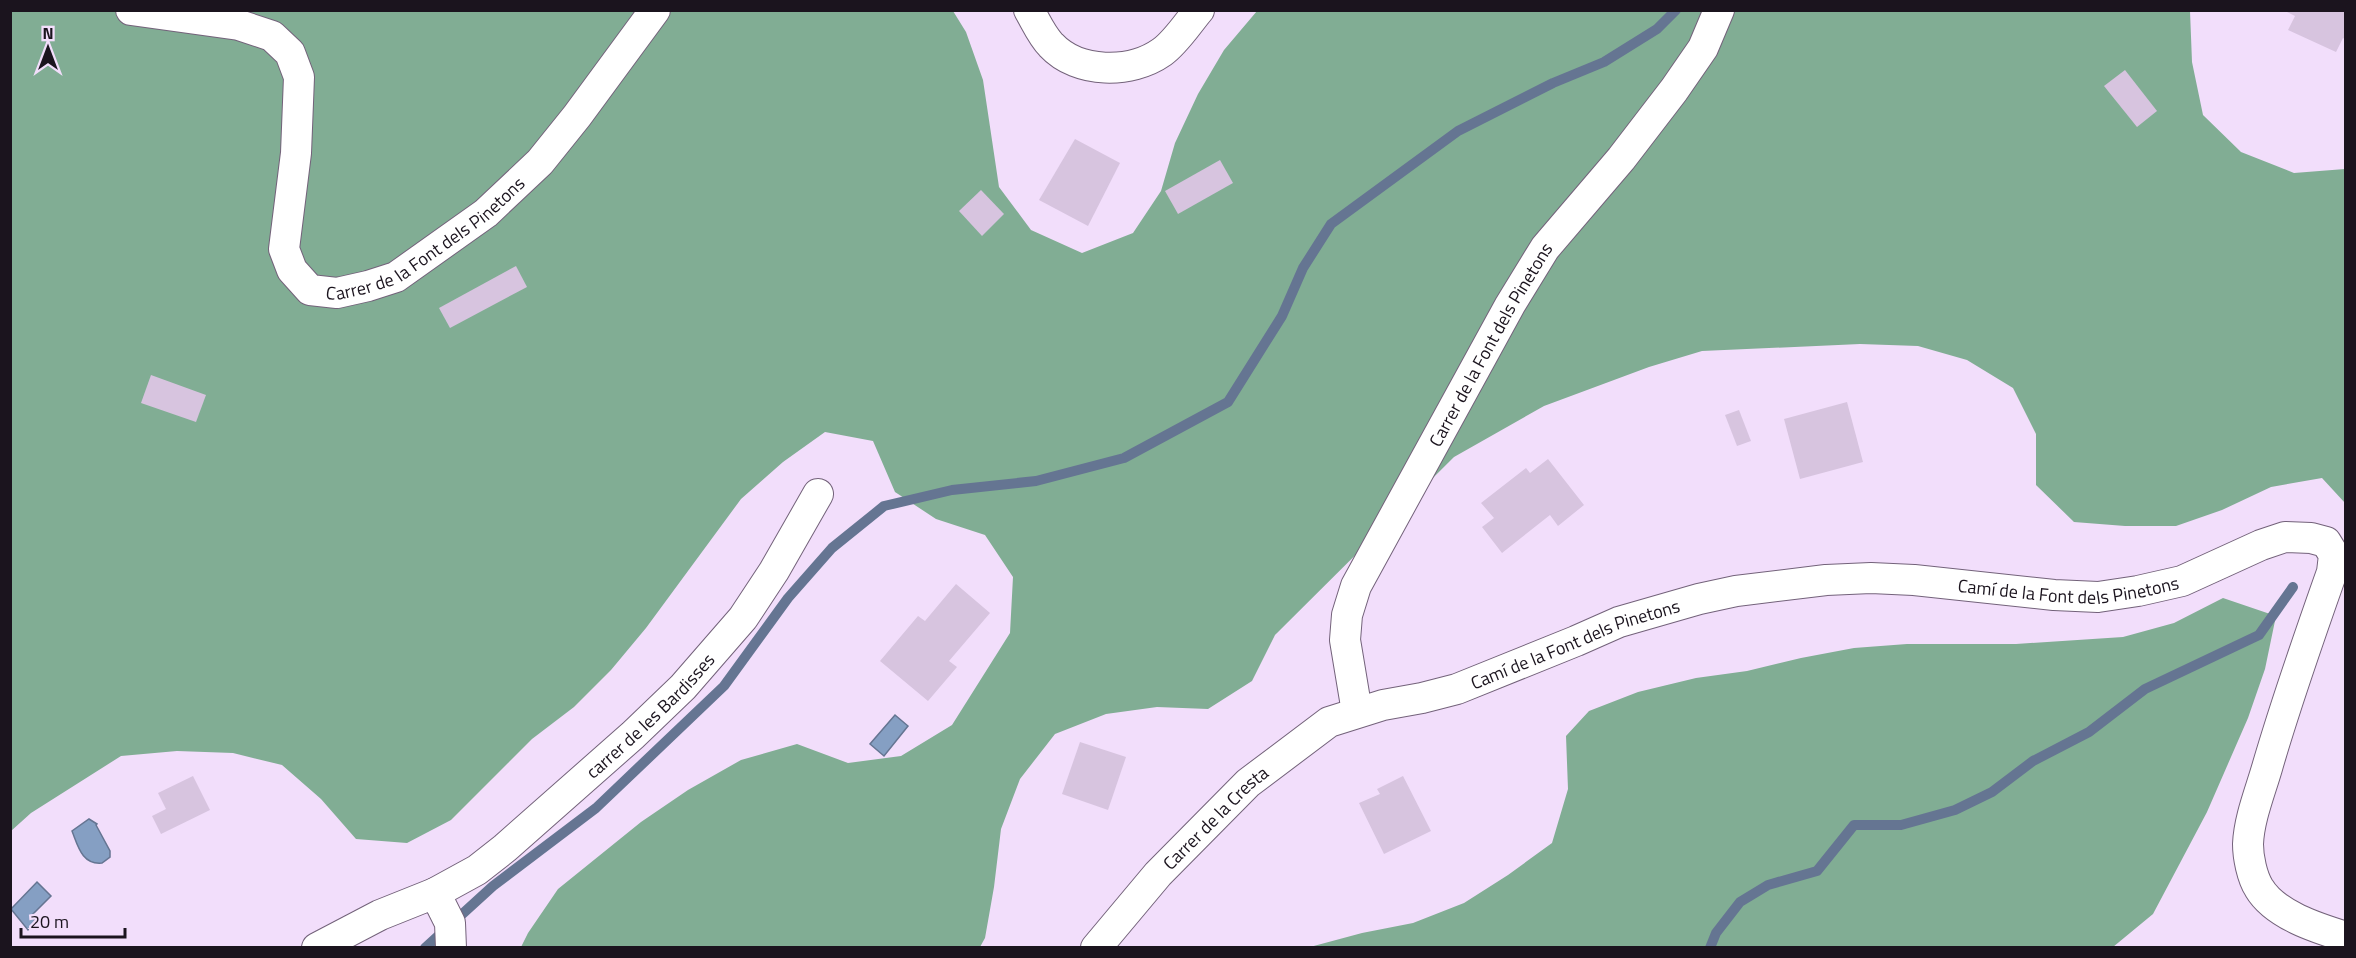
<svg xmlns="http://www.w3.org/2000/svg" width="2356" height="958" font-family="'Titillium Web',sans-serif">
<rect width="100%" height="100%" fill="#f2defb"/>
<g fill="#81ad94">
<path d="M11,11h942l13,21 17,48 16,107 32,43 51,23 51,-20 28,-42 14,-48 23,-49 26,-44 33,-39h933l2,51 11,53 38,37 53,21 51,-4v334l-23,-25 -51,9 -49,23 -46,16h-51l-51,-4 -38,-37v-51l-23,-46 -46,-28 -49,-14 -58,-2 -158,7 -53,16 -105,39 -90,51 -179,178 -23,46 -44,28 -51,-2 -51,7 -51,20 -35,45 -19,50 -7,58 -9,51 -5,9h-459l7,-14 30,-44 83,-67 47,-32 53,-30 56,-16 51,19 53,-7 51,-31 58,-92 3,-56 -28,-42 -49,-16 -41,-27 -22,-51 -48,-9 -42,30 -42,37 -95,129 -35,42 -37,37 -42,32 -81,81 -44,23 -51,-4 -35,-40 -39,-34 -49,-12 -56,-2 -56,5 -90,57 -20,18z"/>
<path d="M2223,598l53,18 -11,53 -17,49 -41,94 -54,102 -40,33h-803l52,-14 51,-10 51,-20 44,-28 44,-32 16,-54 -2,-53 23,-25 49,-19 58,-14 51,-7 54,-13 53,-10 53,-4h109l107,-7 51,-14z"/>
</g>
<g fill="#859fc3" stroke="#657592" stroke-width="1.5">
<path d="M895,715l13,11 -24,30 -14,-12z"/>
<path d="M89,819l8,5 -1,1 14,26v6l-8,6c-20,2 -24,-17 -30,-32z"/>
<path d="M37,882l14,14 -18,18 2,9 -7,7 -17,-21z"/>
</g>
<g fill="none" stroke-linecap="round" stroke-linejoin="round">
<g stroke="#657592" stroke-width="10">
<path d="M425,948l68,-62 103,-78 128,-122 64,-88 44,-50 52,-42 68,-16 84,-9 88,-23 104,-56 54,-86 21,-48 28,-44 127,-93 95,-48 51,-21 53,-33 19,-19"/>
<path d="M1710,948l6,-15 24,-31 28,-17 49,-14 37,-46h47l54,-15 37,-18 41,-31 56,-29 56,-43 114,-54 34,-48"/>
</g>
</g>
<g fill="#d7c4df">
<path d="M2283,10h63v30l-3,-2 -7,14 -48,-22 7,-14z"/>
<path d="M2125,70l32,41 -20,16 -33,-41z"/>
<path d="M1075,139l45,24 -32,63 -49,-26z"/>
<path d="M1220,160l13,23 -55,31 -13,-23z"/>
<path d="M981,190l23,24 -22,22 -23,-25z"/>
<path d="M516,266l11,21 -77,41 -11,-20z"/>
<path d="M151,375l55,20 -10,27 -55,-19z"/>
<path d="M1847,402l16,60 -63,17 -16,-60z"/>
<path d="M1739,410l12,31 -14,5 -12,-31z"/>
<path d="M1548,459l36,46 -26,21 -8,-11 -48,38 -20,-26 12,-9 -13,-15 45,-35 4,5z"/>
<path d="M956,584l34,29 -41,48 8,6 -29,34 -48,-40 38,-45 7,5z"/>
<path d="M1080,742l46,15 -18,53 -46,-16z"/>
<path d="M193,776l17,34 -49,24 -9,-18 14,-7 -8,-16z"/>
<path d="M1403,776l28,55 -47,23 -25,-51 21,-9 -3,-5z"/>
</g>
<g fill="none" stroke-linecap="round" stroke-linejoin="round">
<defs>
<g id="minor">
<path id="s1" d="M131,10l108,15 33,11 18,17 9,24 -3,76 -12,96 8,21 18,20 27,3 31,-7 28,-9 90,-64 54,-51 37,-46 78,-106"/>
<path d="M1029,10c7,12 13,26 22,35 27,29 80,29 111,7 14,-10 26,-29 37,-42"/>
<path id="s2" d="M1357,712l-12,-72 2,-25 9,-29 154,-281 35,-57 76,-89 53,-69 29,-42 16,-38"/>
<path id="s3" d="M435,893l42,-23 28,-22 128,-113 50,-48 60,-69 31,-47 44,-77"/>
<path d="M317,948l63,-33 55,-22 15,30 1,25"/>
<path id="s4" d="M1096,948l62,-74 90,-91 81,-61 54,-17 39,-7 35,-9 119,-48 43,-19 80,-23 37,-8 90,-11 45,-2 43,2 140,15 44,2 40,-6 44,-10 79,-36 24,-8 26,1 15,4 8,13 -2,17c-23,65 -46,130 -65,196 -7,24 -18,51 -19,76 0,13 4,33 11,44 16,27 58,40 87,49"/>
</g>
</defs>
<use href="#minor" stroke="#73627a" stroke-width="32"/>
<use href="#minor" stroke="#fff" stroke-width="30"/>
</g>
<g text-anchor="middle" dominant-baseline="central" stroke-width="5" stroke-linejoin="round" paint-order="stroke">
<g font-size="18" fill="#1b141e" stroke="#f2defb">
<text stroke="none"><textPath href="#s1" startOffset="548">Carrer de la Font dels Pinetons</textPath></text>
<text stroke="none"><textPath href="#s2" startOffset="405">Carrer de la Font dels Pinetons</textPath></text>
<text stroke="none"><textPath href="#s4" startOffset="1089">Camí de la Font dels Pinetons</textPath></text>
<text stroke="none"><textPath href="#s4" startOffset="585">Camí de la Font dels Pinetons</textPath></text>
<text stroke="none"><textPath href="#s3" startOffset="280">carrer de les Bardisses</textPath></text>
<text stroke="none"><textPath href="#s4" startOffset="177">Carrer de la Cresta</textPath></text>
</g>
</g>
<rect width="2356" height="958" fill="none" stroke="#1b141e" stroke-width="24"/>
<g transform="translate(48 48)" stroke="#f2defb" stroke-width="4.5" paint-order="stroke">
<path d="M0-4.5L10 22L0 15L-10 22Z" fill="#1b141e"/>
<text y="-9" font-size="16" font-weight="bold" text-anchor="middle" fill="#1b141e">N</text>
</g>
<path d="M21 928v9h104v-9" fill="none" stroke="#1b141e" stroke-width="3"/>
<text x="30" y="928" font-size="18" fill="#1b141e" stroke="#f2defb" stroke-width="4.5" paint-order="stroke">20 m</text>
</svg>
